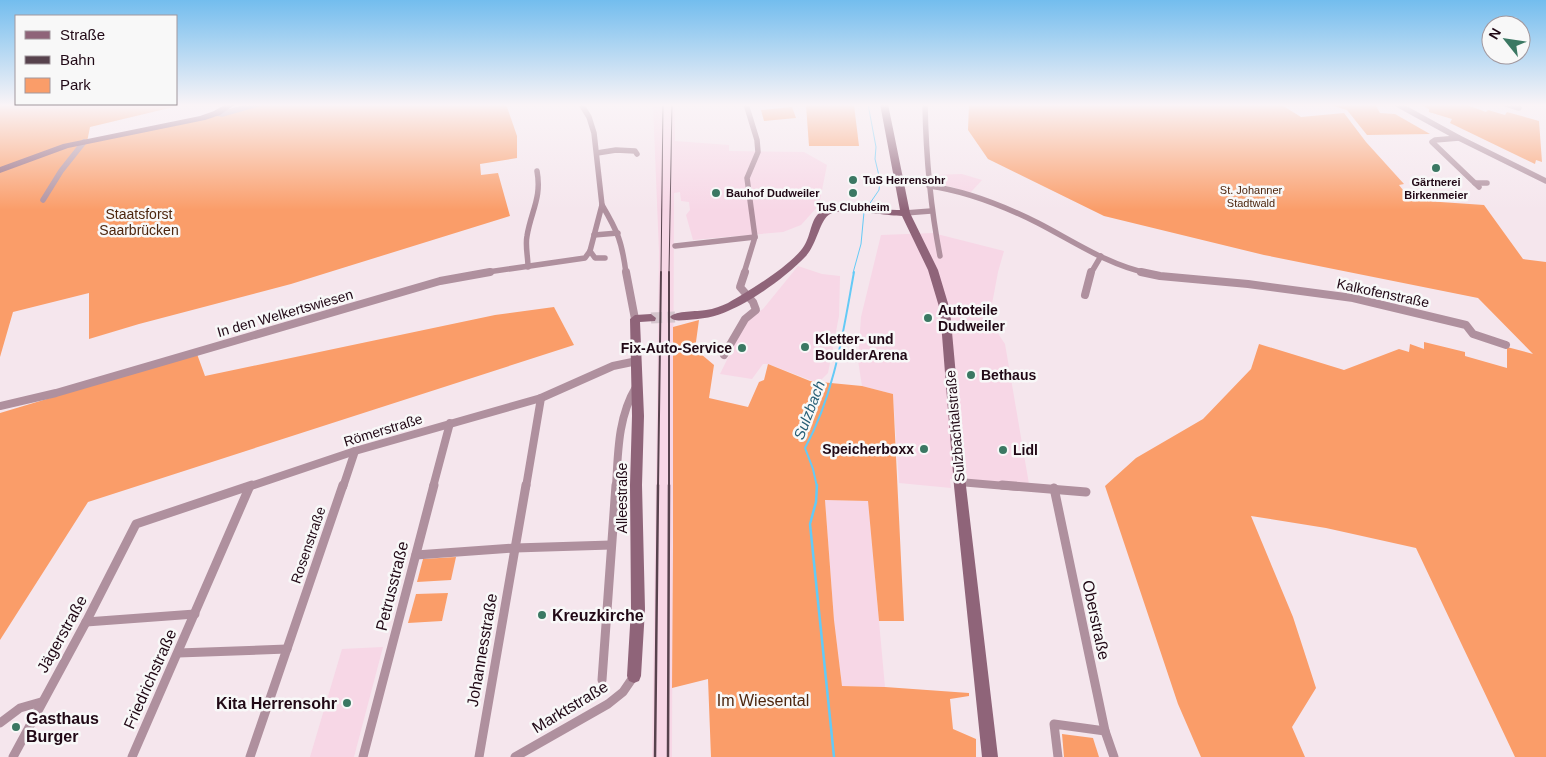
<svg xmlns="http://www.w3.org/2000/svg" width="1546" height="757" font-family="Arial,sans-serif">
<rect width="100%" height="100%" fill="#f5e6ed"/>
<g fill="#f7d7e6">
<path d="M653,104h22v37l54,4v6l75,1 23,13 -8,40 -18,20 -18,7 -90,8 -7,-25 4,-5 -1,-8 -8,-1 -1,-9 -6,1 -2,564h-20l7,-505z"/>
<path d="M962,174l20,6 -12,13 -21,-7 -17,-1 -2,-10z"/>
<path d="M933,233l71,18 -6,21 -9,48 16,24 24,140 -79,-5 1,9 -52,-5 -6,-89 -31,-8 -4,-26 3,-43 20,-82z"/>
<path d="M798,266l24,8 18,2 -1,40 -11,57 -10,10 -50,-19h-5l-11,15 -32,-5 27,-55 16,-10z"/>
<path d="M825,500l43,1 17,186 -43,-1 -8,-66z"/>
<path d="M383,647l-29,110h-44l32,-108z"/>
</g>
<g fill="#fa9d69">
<path d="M0,104h186l-96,23 -3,15 118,-23 57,-15h244l11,32v22l-37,6 1,11 17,-2 12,43 -219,68 -152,40 -50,15v-46l-76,19 -13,45z"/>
<path d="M969,104h311l21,13 43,-4 22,29 38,42 -5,1 12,15 73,5 39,54 23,3v495h-31l-99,-209 -90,-20 -75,-12 42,101 23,71 -24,39 13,30h-104l-23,-53 -73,-218 31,-28 67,-39 48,-50 8,-25 85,26 55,-21 10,3 1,-8 14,5v-7l41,10v4l42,12v-21l26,7 -55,-56 -214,-43 -160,-39 -116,-57 -20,-29z"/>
<path d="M1327,104h48l5,9 15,1 35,20 -63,1 -20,-25z"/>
<path d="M1420,104h44l22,8 2,-2 17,5 2,-3 32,9 3,41 -6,-2 -1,4 -85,-41 2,-4 -23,-7v-3z"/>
<path d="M806,105h48l5,41h-50z"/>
<path d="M792,107l4,11 -32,3 -3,-11z"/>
<path d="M554,307l20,38 -486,157 -88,138v-227l197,-59 8,22 290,-61z"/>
<path d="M699,320l-4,29 19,16 -5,33 39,9 11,-25 5,-2 4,-16 42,17 52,5 31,8 11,227h-25l-11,-120 -43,-1 9,120 8,66 43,1 84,6v3l-19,3 3,30 23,10v18h-265l-3,-78 -36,9 1,-142v-219z"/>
<path d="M456,557l-5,23 -34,2 6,-23z"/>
<path d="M448,593l-6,28 -34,2 8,-29z"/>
<path d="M1062,734l31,4 6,19h-35z"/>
</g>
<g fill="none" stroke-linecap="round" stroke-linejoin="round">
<path stroke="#64caf6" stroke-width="1" d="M853,273l8,-29 3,-32 15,-22 1,-10 -5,-21 1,-12 -8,-43"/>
<path stroke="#64caf6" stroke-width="2" d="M817,487l-4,-18 -8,-21c30,-55 38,-116 49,-176"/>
<path stroke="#64caf6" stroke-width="2.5" d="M817,485l-1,17 -6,22 24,233"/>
<path stroke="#d5c5cd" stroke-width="11" stroke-dasharray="11 5.5" stroke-linecap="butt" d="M651,318l24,-1"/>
<g stroke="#af909e" stroke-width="5.5">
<path d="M925,104c1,52 5,101 15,152"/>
<path d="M1397,104l62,34 87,43"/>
<path d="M1506,104l13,4"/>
<path d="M217,113l5,1 35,-10"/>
<path d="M1459,138l-24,2 -3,2 47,45"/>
<path d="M597,153l19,-3 19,1 2,3"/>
<path d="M1475,183h12"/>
<path d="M929,186c38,5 75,20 109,37 35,18 70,42 109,50"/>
<path d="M43,200l18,-29 23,-29"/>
<path d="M602,205c16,27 20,37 24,68"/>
<path d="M905,213l26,-2"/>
<path d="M594,235l24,-2"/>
<path d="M675,246l80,-9"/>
<path d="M590,251l5,7h10"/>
<path d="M528,267c0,-11 -3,-21 -1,-31 4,-25 15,-38 10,-65"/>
<path d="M481,273l104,-15 5,-7 12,-46 -8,-72 -5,-16 -8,-13"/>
<path d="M744,273l11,-36 -8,-59 11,-26 -1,-12 -11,-36"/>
<path d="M1091,273l10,-17"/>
</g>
<g stroke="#af909e" stroke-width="8">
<path d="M626,272l9,47"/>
<path d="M1141,272l19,4 88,8 105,14 113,27 7,9 33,11"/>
<path d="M1085,295l6,-23"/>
<path d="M724,355l21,-36 11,-9 -3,-8 -13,-15 5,-15"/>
<path d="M0,406l56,-13 384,-112 50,-9"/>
<path d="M959,482l59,5"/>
<path d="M248,487l107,-36 186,-53 72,-32 24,-5"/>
<path d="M343,487l12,-36"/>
<path d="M433,487l17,-64"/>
<path d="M526,487l15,-89"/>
<path d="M616,487c2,-35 2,-70 20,-100"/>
</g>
<g stroke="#af909e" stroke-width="9">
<path d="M1002,485l84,7"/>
<path d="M1054,488l51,243 9,26"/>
<path d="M416,555l99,-7 96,-3"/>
<path d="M86,622l109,-8"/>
<path d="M178,653l109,-4"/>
<path d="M602,680l14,-195"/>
<path d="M0,723l20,-15 21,-6"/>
<path d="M13,757l73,-135 50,-98 116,-39"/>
<path d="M132,757l117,-269"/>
<path d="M250,757l93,-272"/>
<path d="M363,757l71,-272"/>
<path d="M479,757l47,-272"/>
<path d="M515,757l93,-53 15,-12 11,-16"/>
<path d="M1058,757l-4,-33 51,7"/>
</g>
<g fill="#8f6479" fill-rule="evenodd">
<path d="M226,104h10l-16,11 -15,5 -137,28 -68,25v-6l63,-23 137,-28 14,-5z"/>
<path d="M880,104h8l22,109 28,57 12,40 16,176 32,271h-16l-28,-271 -14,-176 -12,-40 -26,-54c-17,0 -59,-9 -72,-2 -10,5 -13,30 -24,42 -19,20 -52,44 -78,55 -12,6 -27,8 -41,9 -6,0 -13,2 -17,-3 6,-7 27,-5 36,-7 8,-1 15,-4 22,-7 21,-12 64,-38 76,-57 8,-12 6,-30 20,-36 22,-11 52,1 76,0z"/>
<path d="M651,314l5,4 -1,3 -15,1 4,94 -2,69 3,124 -4,67 -2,5 -5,2 -5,-2 -2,-5 4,-67 -1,-124 2,-69 -2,-97 5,-4z"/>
</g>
<g stroke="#57424d" stroke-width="1">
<path d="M661,273l2,-169"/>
<path d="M669,273l3,-169"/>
</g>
<g stroke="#57424d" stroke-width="2">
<path d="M658,487l3,-215"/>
<path d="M669,487v-215"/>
</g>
<g stroke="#57424d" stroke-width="2.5">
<path d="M655,757l3,-272"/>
<path d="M668,757l1,-272"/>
</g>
</g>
<linearGradient id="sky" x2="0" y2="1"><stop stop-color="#73bdee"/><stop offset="0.5" stop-color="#faf4f7"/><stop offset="1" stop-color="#faf4f7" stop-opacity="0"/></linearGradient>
<rect width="1546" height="210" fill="url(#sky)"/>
<g fill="#3b7863" stroke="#f8f8f8" stroke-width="2">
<circle cx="1436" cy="168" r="5"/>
<circle cx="853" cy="180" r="5"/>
<circle cx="716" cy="193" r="5"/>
<circle cx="853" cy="193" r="5"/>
<circle cx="928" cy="318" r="5"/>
<circle cx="805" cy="347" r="5"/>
<circle cx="742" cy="348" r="5"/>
<circle cx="971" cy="375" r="5"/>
<circle cx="924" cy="449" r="5"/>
<circle cx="1003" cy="450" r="5"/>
<circle cx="542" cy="615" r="5"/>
<circle cx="347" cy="703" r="5"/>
<circle cx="16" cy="727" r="5"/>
</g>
<g text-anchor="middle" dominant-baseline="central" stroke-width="5" stroke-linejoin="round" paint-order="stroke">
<g font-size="11" font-weight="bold" fill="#210916" stroke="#f8f8f8" text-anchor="start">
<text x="863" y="180">TuS Herrensohr</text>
<text x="1436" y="182" text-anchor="middle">Gärtnerei<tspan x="1436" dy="13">Birkenmeier</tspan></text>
<text x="726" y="193">Bauhof Dudweiler</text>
<text x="853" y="207" text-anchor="middle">TuS Clubheim</text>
</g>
<g font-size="11" fill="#4d260e" stroke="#f8f8f8">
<text x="1251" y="190">St. Johanner<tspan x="1251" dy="13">Stadtwald</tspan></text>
</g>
<g font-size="14" fill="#4d260e" stroke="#f8f8f8">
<text x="139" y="214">Staatsforst<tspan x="139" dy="16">Saarbrücken</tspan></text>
</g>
<g font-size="14" fill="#210916" stroke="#f8f8f8">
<text transform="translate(1383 293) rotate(12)">Kalkofenstraße</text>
<text transform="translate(285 313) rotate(-16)">In den Welkertswiesen</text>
<text transform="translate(955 426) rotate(-95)">Sulzbachtalstraße</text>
<text transform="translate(383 430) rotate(-17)">Römerstraße</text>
<text transform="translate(622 498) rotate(-90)">Alleestraße</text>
<text transform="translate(308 545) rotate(-71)">Rosenstraße</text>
</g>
<g font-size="14" font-weight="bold" fill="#210916" stroke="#f8f8f8" text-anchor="start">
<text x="938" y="310">Autoteile<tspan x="938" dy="16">Dudweiler</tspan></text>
<text x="815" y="339">Kletter- und<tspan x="815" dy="16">BoulderArena</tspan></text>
<text x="732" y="348" text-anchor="end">Fix-Auto-Service</text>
<text x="981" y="375">Bethaus</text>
<text x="914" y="449" text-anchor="end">Speicherboxx</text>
<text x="1013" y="450">Lidl</text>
</g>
<g font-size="15" font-style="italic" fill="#285f76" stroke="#f8f8f8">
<text transform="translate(809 410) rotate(-69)">Sulzbach</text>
</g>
<g font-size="16" fill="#210916" stroke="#f8f8f8">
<text transform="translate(392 586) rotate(-76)">Petrusstraße</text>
<text transform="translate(1096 620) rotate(78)">Oberstraße</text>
<text transform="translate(62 634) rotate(-61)">Jägerstraße</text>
<text transform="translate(482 650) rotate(-80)">Johannesstraße</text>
<text transform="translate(150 679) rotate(-66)">Friedrichstraße</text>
<text transform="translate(570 707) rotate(-31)">Marktstraße</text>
</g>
<g font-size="16" font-weight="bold" fill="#210916" stroke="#f8f8f8" text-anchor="start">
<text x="552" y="615">Kreuzkirche</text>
<text x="337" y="703" text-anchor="end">Kita Herrensohr</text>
<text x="26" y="718">Gasthaus<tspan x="26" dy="18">Burger</tspan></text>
</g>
<g font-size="16" fill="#4d260e" stroke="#f8f8f8">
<text x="763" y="700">Im Wiesental</text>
</g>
</g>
<rect x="15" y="15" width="162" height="90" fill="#f8f8f8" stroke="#a2989e"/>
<rect x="25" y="31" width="25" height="8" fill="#8f6479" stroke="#a2989e"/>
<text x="60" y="40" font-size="15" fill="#210916">Straße</text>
<rect x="25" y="56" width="25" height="8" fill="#57424d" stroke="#a2989e"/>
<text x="60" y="65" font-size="15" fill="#210916">Bahn</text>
<rect x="25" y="78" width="25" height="15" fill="#fa9d69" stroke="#a2989e"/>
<text x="60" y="90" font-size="15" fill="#210916">Park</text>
<g transform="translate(1506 40) rotate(300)"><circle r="24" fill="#f8f8f8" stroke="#a2989e"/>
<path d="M0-4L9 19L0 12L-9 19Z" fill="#3b7863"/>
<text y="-8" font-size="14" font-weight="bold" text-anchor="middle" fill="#210916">N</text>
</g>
</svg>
